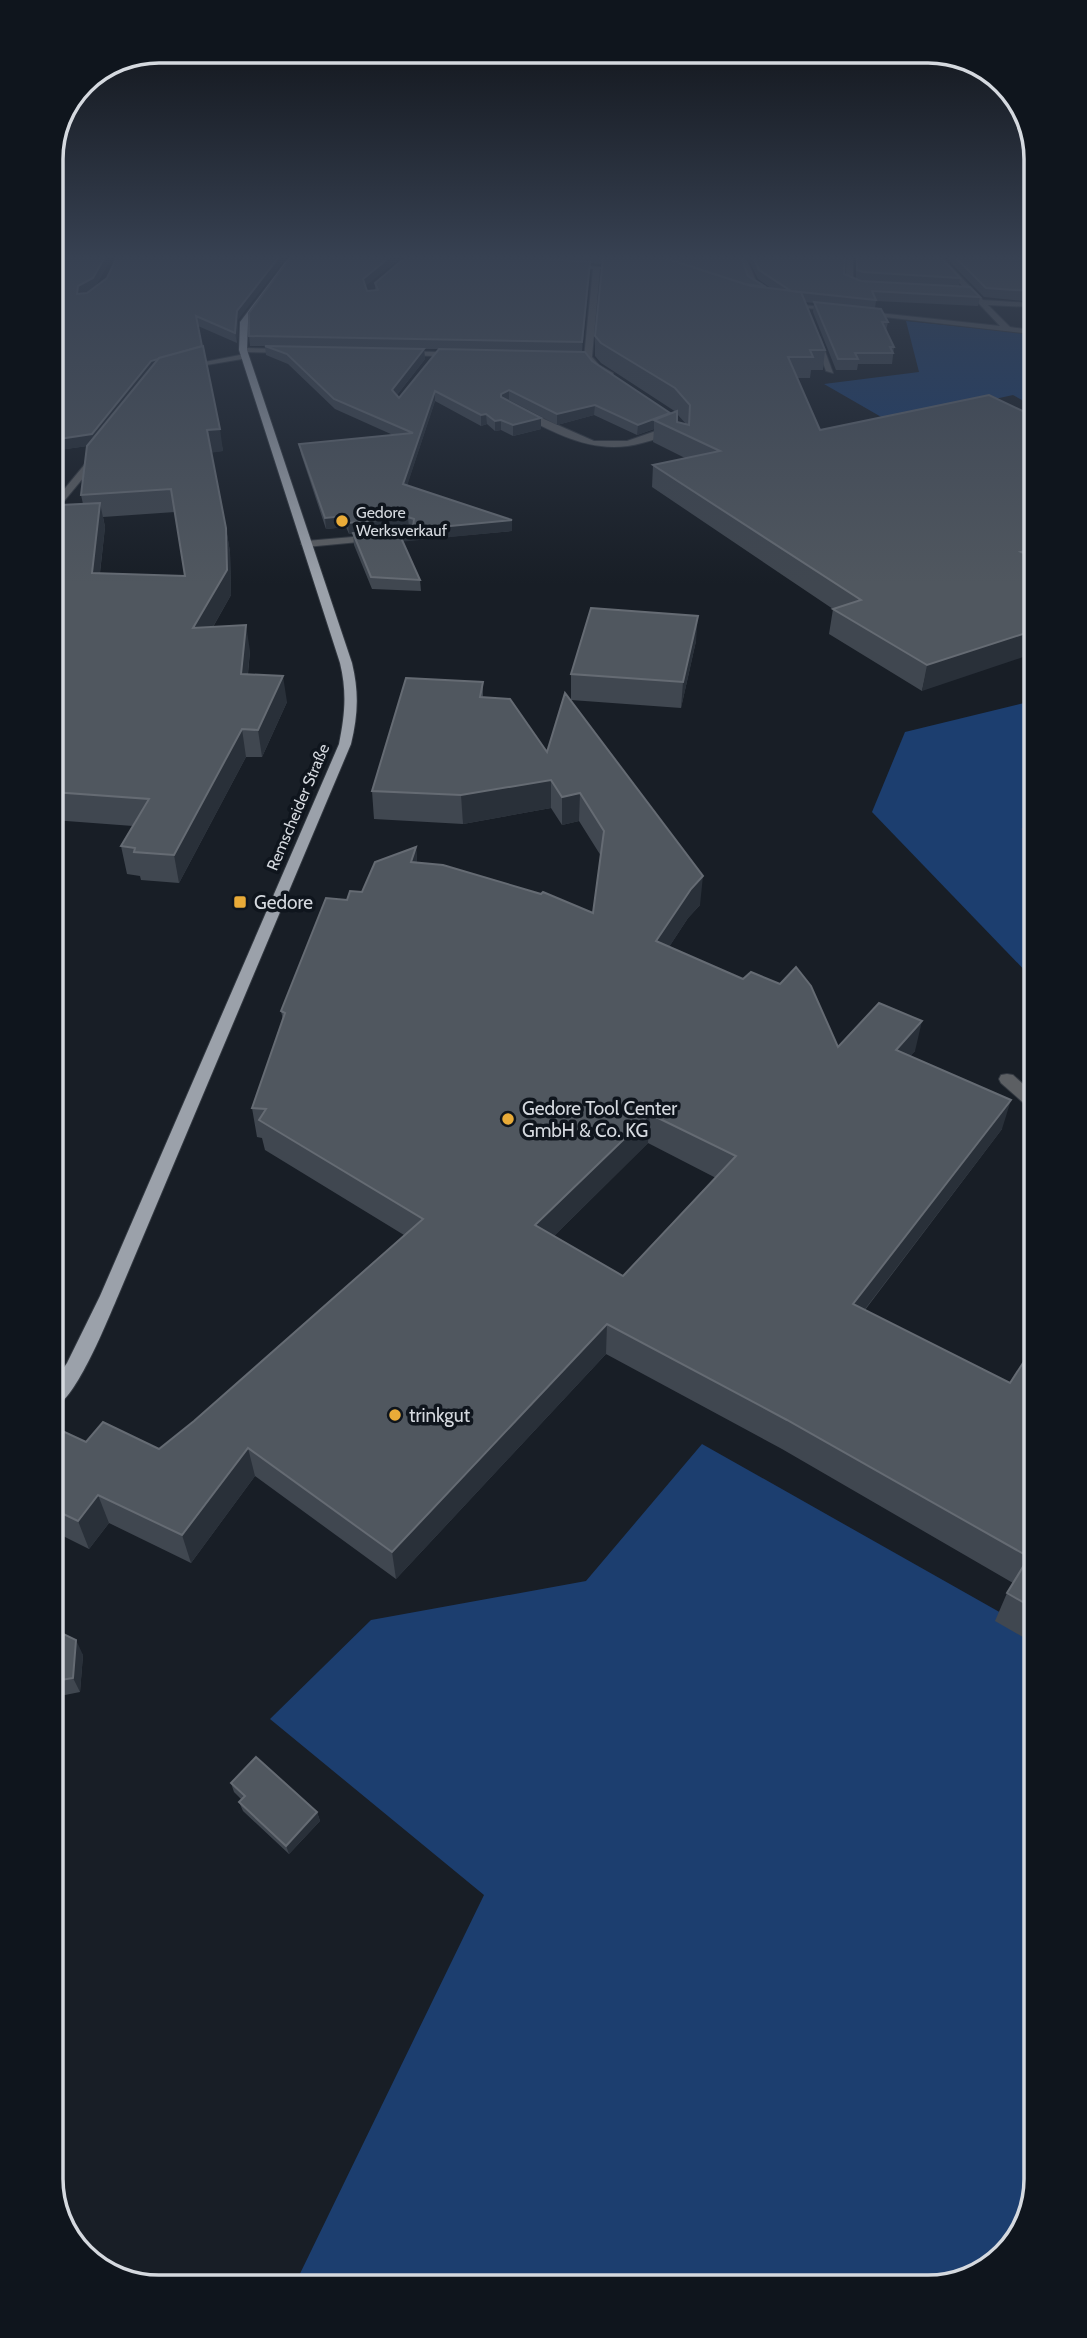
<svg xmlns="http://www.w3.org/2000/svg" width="1087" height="2338" font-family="Cabin,sans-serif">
<rect width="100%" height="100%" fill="#181e26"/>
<g fill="#1c3e6f">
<path d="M906,321l125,13v71l-18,-10 -123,27 -66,-38 95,-12z"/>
<path d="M1032,701l1,278 -161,-167 33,-80z"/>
<path d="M702,1444l333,188 1,547 -22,66 -51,36 -669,5 190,-391 -214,-176 101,-99 215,-39z"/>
</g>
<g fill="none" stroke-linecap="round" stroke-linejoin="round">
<path fill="#404162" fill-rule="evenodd" d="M1026,826l6,3v7l-11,-7z"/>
<defs>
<g id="minor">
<path d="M740,257h6l10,24 16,9v4c-21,-2 -26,-21 -32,-37z"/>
<path d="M847,257h6v24l13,3v4l-21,-6z"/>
<path d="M935,257h7l41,43 48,3v4l-43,-2 22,22 21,3v4l-250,-29 4,-2 215,23z"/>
<path d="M565,264l61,5h-26l-8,88 7,8 14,8v4c-13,0 -22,-10 -29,-20l9,-88 -26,-2z"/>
<path d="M813,335l7,2 13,36 -7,-2z"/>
<path d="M243,348l46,1 4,2 -4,2 -49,-1z"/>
<path d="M401,351l35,1 4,2 -4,2 -38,-1z"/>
<path d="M245,354l3,4 -65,11 -4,-2z"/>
<path d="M519,408l75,33h33l43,-15 7,2c-9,7 -23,12 -35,15 -47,13 -85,-9 -126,-30z"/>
<path d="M95,452l8,2 -48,58 -3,1v-9z"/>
<path d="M376,535l5,3 -1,2 -74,7 -5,-3 5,-3z"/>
<path d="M1007,1074l6,1 20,18v15l-6,-2 -26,-23 -2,-4 2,-4z"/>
</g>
<path id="major" d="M289,257h7l-48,65 -1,28 105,313c7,29 6,52 -1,81l-233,552c-10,23 -42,104 -64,111v-25l13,-19 33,-67 239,-552c6,-29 8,-52 1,-81l-101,-313 1,-28z"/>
</defs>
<use href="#minor" stroke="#323840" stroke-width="2"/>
<use href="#major" stroke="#323840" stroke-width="2"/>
<use href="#minor" fill="#5c5f63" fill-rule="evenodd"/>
<use href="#major" fill="#9ba1aa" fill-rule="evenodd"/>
</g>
<g fill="#404750" fill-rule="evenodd">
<path d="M51,257h61l-17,30 -12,7 155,26 -1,23 -39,-17 25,125 -12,1 15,76 4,24 1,43 -18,32 37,24 -2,23 39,28 -25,55h-16l-67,126 -38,-3 -1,-4 -13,-2 -6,-28 12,-20 -80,-6 -1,-297h6l25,-19 -2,-9 6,-49 -35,5zM175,512l10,64 -85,-3 5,-46 -2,-10z"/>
<path d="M406,257h335l7,19 18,12 6,1 -14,-10 -11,-22h98l-1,17 12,5v-22h85l19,21 -1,8 21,11 -2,9 -102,-5 -1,7 13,14 -2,9 8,16 -2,17h-34l-1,6h-21l-23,-58 1,-9 -9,-1 20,48 -2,20h-12l-1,8h-13l23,52 169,-35 -67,296 -93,-57 4,-25 -181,-122 1,-22 32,-7 -32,-16 1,-13 -17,6 -43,-20 -37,10 -48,-25 -1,1 33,17v11l-28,7 -12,-6 -6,1 -8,-7 -6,2 -46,-25 -28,84 105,35v11l-109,10 17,39 1,11 -49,-2 -18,-44 -1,-11h-4l-3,-7 -20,2 -25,-75 -2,-10 94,-9 -58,-26 -47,-45 -22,-9 -1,-9h-15l-1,-10 116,-50 2,5 8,-1v-7zM590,263l12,1 -7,72v20l6,7 75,49 -6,2v-1l-78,-52 -10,-9zM424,349h15l-40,49 -2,-3 28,-36zM677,414l10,11 -10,-3z"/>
<path d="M945,257h86v61h-9l2,-17 -40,-4z"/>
<path d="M696,641l-15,67 -110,-8v-26z"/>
<path d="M483,682v15l64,55 153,153 -12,13 -19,29 169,100 77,4 -5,5 92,73 -137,181 145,73 24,-37 1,298 -40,-23 12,-28 6,-10 -231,-134 -176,-95 -210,225 -141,-103 -64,87 -82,-40 -20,26 -34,-17 -1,-99 32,9 73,7 35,-28 210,-186 -139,-85 -3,-12 -5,-1 -5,-29 31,-88 -2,-9 66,-111 15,-8 54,-45 1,15 176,51 8,-57 -22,-35 -17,4 -11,-17 -88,16 -89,-5 -2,-28zM648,1143l68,35 -93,98 -69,-40z"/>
<path d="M55,1630l28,25 -3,37 -25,5z"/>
<path d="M231,1783l86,29 3,9 -31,33 -46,-43 -4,-9 3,-2 -8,-8z"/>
</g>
<g fill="#293039">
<path d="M105,257h7l-17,30 -15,9 -3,-2 1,-8z"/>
<path d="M279,257h8l-49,63 -1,23 -2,-10 2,-22z"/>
<path d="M390,257h12l-39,31v-9z"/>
<path d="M590,262v9l-8,81v-10z"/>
<path d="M202,347l-107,98 -43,6v-11l99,-79z"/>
<path d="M424,349l1,10 -32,41 -1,-10z"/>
<path d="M509,390v10l-8,4v-10z"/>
<path d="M435,391v10l-31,94 -1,-11z"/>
<path d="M595,405l-1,10 -37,10v-11z"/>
<path d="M670,413l-1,10 -15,-3v9l-17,6 1,-10z"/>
<path d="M486,414l1,10 -6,2v-11z"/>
<path d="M541,418v11l-28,7v-11z"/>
<path d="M501,420v10l-6,1v-10z"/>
<path d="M220,429l3,22 -13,2 -3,-23z"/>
<path d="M100,503l5,24 -8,71 -5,-25z"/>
<path d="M345,516l1,11 -20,2 -1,-11z"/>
<path d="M408,517l1,11 -60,6 -1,-11z"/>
<path d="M512,520v11l-113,11 -1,-11z"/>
<path d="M226,528l4,24 1,43 -33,58 -5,-25z"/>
<path d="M1032,550v22l-11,-20z"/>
<path d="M698,616l-2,25 -15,67 2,-26z"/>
<path d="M246,625l4,26 -5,49 -4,-26z"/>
<path d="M1032,631v23l-110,37 5,-26z"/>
<path d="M283,676l4,26 -25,55 -4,-27z"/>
<path d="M242,729l4,28 -67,126 -5,-28z"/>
<path d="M551,780v28l-88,16 -2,-29z"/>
<path d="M580,793l-1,28 -17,4v-28z"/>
<path d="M416,847l2,29 -7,-14z"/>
<path d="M703,876l-3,29 -12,13 -34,52 2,-29 35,-52z"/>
<path d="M922,1021l-7,30 -25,29 6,-30z"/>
<path d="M1011,1100l-9,29 -156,205 7,-30z"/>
<path d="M650,1114l-2,29 -113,112v-30z"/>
<path d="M607,1324l-1,30 -210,225 -4,-27z"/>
<path d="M248,1448l7,28 -64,87 -9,-28z"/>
<path d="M98,1495l11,28 -20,26 -11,-28z"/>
<path d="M76,1640l7,15 -3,37 -7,-14z"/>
<path d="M317,1812l3,9 -31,33 -3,-8z"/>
</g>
<g fill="#50575f" stroke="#656b73" stroke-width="2" fill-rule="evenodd">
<path d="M51,257h54l-12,21 -15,8 -1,8 10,-1 20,-15 10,-21h162l-42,54 -2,22 -39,-17 6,30 -51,15 -59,73 -40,6z"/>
<path d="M291,257h99l-27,22 4,12 11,-1 -3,-7 31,-26h117l67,5 -8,80 -333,-6v-23z"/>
<path d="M603,257l62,1 86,28 50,6 24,58h-15l3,7h-25l32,73 169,-35 42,20 1,135 -11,2 11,5v74l-105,34 -94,-56 28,-9 -208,-135 67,-14 -66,-31 23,-9v11l12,3 1,-20 -15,-17 -74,-45 -6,-7z"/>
<path d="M650,257h91l7,19 18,11 -21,-3 -80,-26z"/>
<path d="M753,257h92l-1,17 17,7 109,6 10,10 -108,-6 4,9 -85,-9 -32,-21z"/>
<path d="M857,257h84l19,21 -97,-6 -6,-2z"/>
<path d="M955,257h76v34l-45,-3z"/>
<path d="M1031,299v9h-7v-8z"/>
<path d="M814,302l67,7 7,13h-6l12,25h-4l3,6h-38l3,6h-20z"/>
<path d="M203,346l17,83 -13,1 19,98 1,42 -34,58 53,-3 -5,49 42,2 -25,54 -16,-1 -68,126 -40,-3 1,-4 -14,-2 28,-47 -96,-7 -1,-269h6l3,-18 39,-2 -8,70 93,3 -14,-87 -90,6 6,-49 72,-88z"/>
<path d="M265,346l159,3 -32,41 7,8 40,-49 146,3 7,9 78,52 -32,12 -43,-20 -38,9 -48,-24 -8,4v3l40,21 -28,7 -12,-5 -6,1 -9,-7 -5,1 -46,-24 -32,93 109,36 -114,11 22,49 -49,-3 -18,-44 60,-6 1,-8 -6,-2 -60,6 -3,-7 -20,2 -26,-74 114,-11 -79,-34 -47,-45z"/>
<path d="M591,608l107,8 -15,66 -112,-8z"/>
<path d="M406,678l77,4 -3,15 30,2 37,53 18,-59 138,183 -12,13 -35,52 87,38 8,-7 29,12 16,-17 15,19 27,61 41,-44 43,18 -26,29 115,50 -158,204 157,79 24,-37 1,263 -28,-16 22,-36 -242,-137 -180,-96 -215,228 -144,-104 -66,87 -84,-40 -20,26 -23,-11 -1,-77 4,-4 28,13 17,-20 56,27 35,-28 229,-202 -164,-99 7,-11 -14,-1 33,-95 -4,-2 45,-113 21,2 3,-9 12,1 13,-30 41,-15 -5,15 32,3 98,29 2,-2 50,21 11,-82 -24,-38 -18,4 -11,-17 -90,15 -89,-4zM650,1114l86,42 -113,120 -88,-51z"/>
<path d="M55,1630l21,10 -3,38 -18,3z"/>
<path d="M256,1757l61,55 -31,34 -47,-44 6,-6 -14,-13z"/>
</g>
<linearGradient id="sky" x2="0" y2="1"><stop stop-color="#0d1015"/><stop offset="0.44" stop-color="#374152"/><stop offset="1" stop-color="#374152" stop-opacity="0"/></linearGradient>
<rect width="1087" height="584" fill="url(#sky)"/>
<g fill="#e9ab38" stroke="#0f151d" stroke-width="2.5">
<circle cx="342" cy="521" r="7"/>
<rect x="233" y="895" width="14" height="14" rx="3.5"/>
<circle cx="508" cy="1119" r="7"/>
<circle cx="395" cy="1415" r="7"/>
</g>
<g text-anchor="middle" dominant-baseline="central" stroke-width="7" stroke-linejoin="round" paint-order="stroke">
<g font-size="16" fill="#d5d9df" stroke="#0f151d" text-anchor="start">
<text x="356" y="512">Gedore<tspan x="356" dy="18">Werksverkauf</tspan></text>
</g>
<g font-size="16" fill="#d5d9df" stroke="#0f151d">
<text transform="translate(298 807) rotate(-67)">Remscheider Straße</text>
</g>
<g font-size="19" fill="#d5d9df" stroke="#0f151d" text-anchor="start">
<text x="254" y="902">Gedore</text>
<text x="522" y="1108">Gedore Tool Center<tspan x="522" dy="22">GmbH &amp; Co. KG</tspan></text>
<text x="409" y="1415">trinkgut</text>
</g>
</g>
<path d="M0 0H1087V2338H0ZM159 63H928A96 96 0 0 1 1024 159V2179A96 96 0 0 1 928 2275H159A96 96 0 0 1 63 2179V159A96 96 0 0 1 159 63Z" fill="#0f151d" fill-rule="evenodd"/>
<path fill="none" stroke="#d5d9df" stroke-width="3.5" d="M159 63H928A96 96 0 0 1 1024 159V2179A96 96 0 0 1 928 2275H159A96 96 0 0 1 63 2179V159A96 96 0 0 1 159 63Z"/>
</svg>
